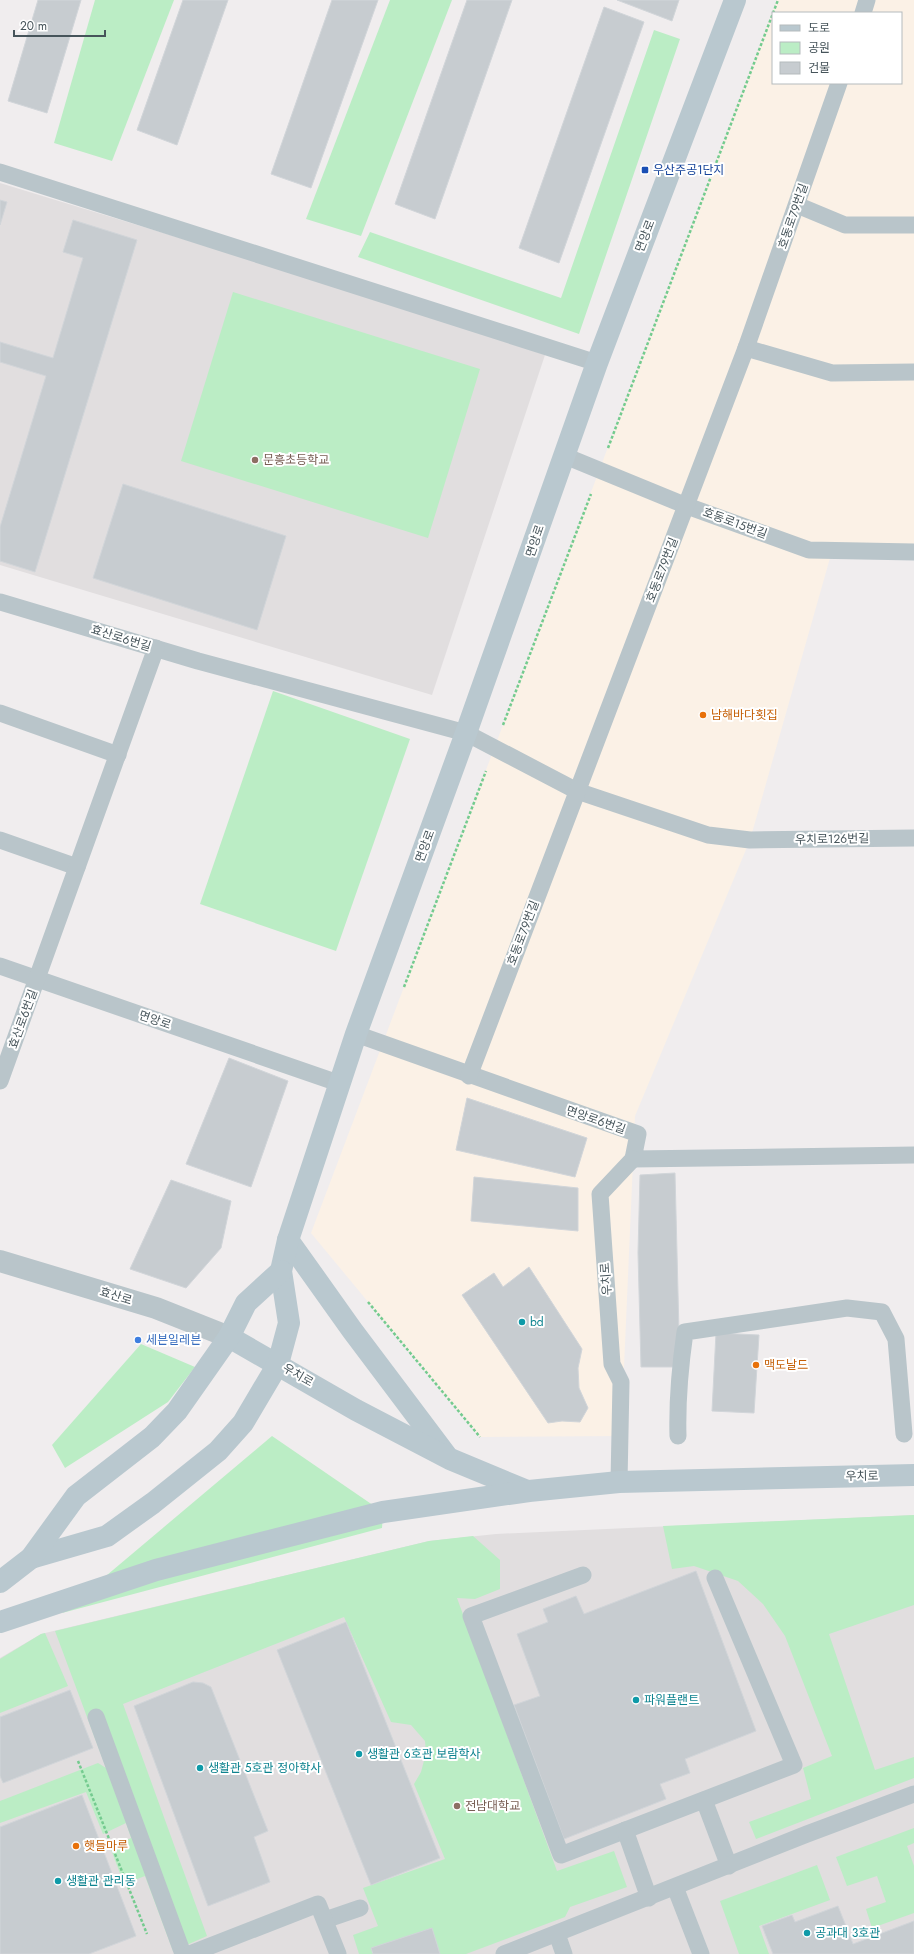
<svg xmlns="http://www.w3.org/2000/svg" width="914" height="1954" font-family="Jost,'Noto Sans KR',sans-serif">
<rect width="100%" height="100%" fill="#f0edee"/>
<path fill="#fbf1e6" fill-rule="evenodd" d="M777,0h137v552l-82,-1 -82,289 -115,276 -14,320 -141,1 -169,-204zM773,13h128v70h-128z"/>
<g fill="#e1dedf">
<path d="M0,183l415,127 130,45 -113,340 -432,-130z"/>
<path d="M914,1515v439h-914v-296l41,-24 388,-93 67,-7z"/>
</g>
<g fill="#bbedc5">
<path d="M95,0h79l-62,161 -58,-18z"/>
<path d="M390,0h62l-91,236 -55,-17z"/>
<path d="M654,30l26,9 -101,295 -221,-77 12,-25 191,66z"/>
<path d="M233,292l247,77 -52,169 -247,-77z"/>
<path d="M273,691l137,48 -74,212 -136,-47z"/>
<path d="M141,1344l54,23 -27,35 -103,66 -13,-23z"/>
<path d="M272,1436l111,76 -1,16 -320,85z"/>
<path d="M914,1515v90l-85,29 46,136 39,-13v21l-158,61 -7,-17 62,-23 -8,-31 29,-12 -47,-120 -22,-32 -25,-23 -44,-15 -22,3 -9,-43z"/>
<path d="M473,1536l27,24v29l-25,10 -18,-1 100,273 57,-20 13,36 -57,20 -5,10 -99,37h-107l-6,-19 25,-9 -15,-38 82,-29 -31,-75 7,-12 5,-19 -1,-12 -14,-16 -20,-3 -47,-105 -221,87 84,232 -34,15 -28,-75 -21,8 -14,-37 21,-9 -5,-15 -23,11 -17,-42 -86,31v-22l98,-38 8,5 -51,-137 374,-90z"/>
<path d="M45,1633l23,53 -68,27v-54l41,-25z"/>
<path d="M914,1828v15l-7,3 7,20v47l-42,15 -6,-19 20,-7 -9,-26 -30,10 -11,-29z"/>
<path d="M817,1865l13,35 -71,26 10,28h-30l-19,-53z"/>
</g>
<g fill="#c7ccd0" stroke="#d1d5d9">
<path d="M38,0h43l-34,113 -39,-12z"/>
<path d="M183,0h45l-51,145 -40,-15z"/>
<path d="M332,0h46l-67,188 -40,-14z"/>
<path d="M467,0h45l-77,219 -40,-15z"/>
<path d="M617,0h62l-7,21z"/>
<path d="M604,7l40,15 -85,241 -40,-15z"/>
<path d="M0,200l7,2 -7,23z"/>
<path d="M73,220l64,20 -102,332 -35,-11v-34l46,-151 -46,-14v-20l53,16 30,-100 -20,-6z"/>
<path d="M123,484l163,52 -29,94 -164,-52z"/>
<path d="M229,1058l59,23 -37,106 -65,-23z"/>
<path d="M467,1098l120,40 -12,39 -119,-27z"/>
<path d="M675,1173l4,159 -6,35h-32l-3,-114 2,-78z"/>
<path d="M474,1177l104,11v43l-107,-10z"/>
<path d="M171,1180l60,21 -10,47 -35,40 -56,-19z"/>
<path d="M529,1267l53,82 -4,19 1,20 9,20 -8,14 -18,-1 -14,2 -86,-128 32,-22 9,14z"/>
<path d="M716,1333l43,2 -5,78 -42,-2z"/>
<path d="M696,1571l60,160 -71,28 5,14 -30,11 6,15 -102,40 -50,-134 26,-9 -23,-62 31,-12 -5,-13 33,-13 8,18z"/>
<path d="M346,1622l94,236 -69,27 -94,-235z"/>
<path d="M193,1682l10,1 8,4 57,144 -14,6 16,45 -62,24 -74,-200z"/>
<path d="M70,1690l23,58 -90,35 -3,-7v-59z"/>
<path d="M82,1795l54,141 -47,18h-89v-127z"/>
<path d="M838,1906l15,38 61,-23v33h-141l-11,-28 30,-11 3,7z"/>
<path d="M432,1928l8,26h-67l-2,-6z"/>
</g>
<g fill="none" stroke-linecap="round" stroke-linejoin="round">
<g stroke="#74cb8f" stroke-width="2.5" stroke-dasharray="3 2" stroke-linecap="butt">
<path d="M608,448l170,-448"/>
<path d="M503,725l88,-231"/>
<path d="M404,987l82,-216"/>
<path d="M368,1302l112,135"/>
<path d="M78,1761l69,173"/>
</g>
<g stroke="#b9c5ca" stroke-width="17">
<path d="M863,13l4,-13"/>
<path d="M0,172l597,191"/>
<path d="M797,205l48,20h69"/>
<path d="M746,348l86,25 82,-1"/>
<path d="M565,456l122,50 122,44 105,2"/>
<path d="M0,602l198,59 268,72 111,58 131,44 42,5 164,-2"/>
<path d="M0,713l118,42"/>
<path d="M0,840l77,27"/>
<path d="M0,966l341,118"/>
<path d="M356,1034l282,100 -5,25 281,-4"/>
<path d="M469,1076l277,-728 93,-265"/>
<path d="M0,1081l156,-433"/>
<path d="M678,1436c-1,-35 2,-69 7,-104l162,-24 35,4 14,27 8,95"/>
<path d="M619,1482l2,-100 -9,-18 -12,-170 33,-35"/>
<path d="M583,1575l-112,41 90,239 233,-90 -79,-187"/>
<path d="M96,1717l87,237"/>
<path d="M704,1800l25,66"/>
<path d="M625,1830l24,68"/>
<path d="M675,1887l26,67"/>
<path d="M325,1920l35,-12"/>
<path d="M557,1934l7,20"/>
<path d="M190,1954l128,-50 20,50"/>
<path d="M504,1954l303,-120 107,-40"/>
</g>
<path stroke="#b9c5ca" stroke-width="22" d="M0,1261l156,47 73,29"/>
<g stroke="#b9c8cf" stroke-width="22">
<path d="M288,1240l64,90 94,125"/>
<path d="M229,1337l127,73 94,49 77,32"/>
<path d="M31,1558l76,-22 46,-33 65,-52 25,-28 35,-59 11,-41 -8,-52 7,-31 68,-206 110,-301 131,-370 138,-363"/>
<path d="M0,1582l31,-24 45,-62 76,-59 25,-26 52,-74 17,-34 35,-32"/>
<path d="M0,1622l156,-52 227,-58 146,-21 90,-9 295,-7"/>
</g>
</g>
<rect fill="#1a4fb4" stroke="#fff" stroke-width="1.5" x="641" y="166" width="8" height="8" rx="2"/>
<g fill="#8d6e63" stroke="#fff" stroke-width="1.5">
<circle cx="255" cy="460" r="4"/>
<circle cx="457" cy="1806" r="4"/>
</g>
<g fill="#e8710a" stroke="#fff" stroke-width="1.5">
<circle cx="703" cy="715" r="4"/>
<circle cx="756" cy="1365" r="4"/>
<circle cx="76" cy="1846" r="4"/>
</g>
<g fill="#0f9aa8" stroke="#fff" stroke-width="1.5">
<circle cx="522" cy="1322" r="4"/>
<circle cx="636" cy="1700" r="4"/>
<circle cx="359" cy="1754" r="4"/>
<circle cx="200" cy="1768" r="4"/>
<circle cx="58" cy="1881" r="4"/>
<circle cx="807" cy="1933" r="4"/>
</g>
<circle fill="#3f7fe0" stroke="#fff" stroke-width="1.5" cx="138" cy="1340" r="4"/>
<g text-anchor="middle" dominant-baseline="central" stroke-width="4" stroke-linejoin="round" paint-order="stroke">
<g font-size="12" fill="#164399" stroke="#fff" text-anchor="start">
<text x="653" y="170">우산주공1단지</text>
</g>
<g font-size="12" fill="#46545a" stroke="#fff">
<text transform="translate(793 216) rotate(-71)">호동로79번길</text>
<text transform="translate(645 236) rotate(-69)">면앙로</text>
<text transform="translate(735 523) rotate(20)">호동로15번길</text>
<text transform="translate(535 541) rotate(-71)">면앙로</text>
<text transform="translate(662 570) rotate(-69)">호동로79번길</text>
<text transform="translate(121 638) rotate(17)">효산로6번길</text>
<text transform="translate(832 839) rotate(-1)">우치로126번길</text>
<text transform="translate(425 846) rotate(-70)">면앙로</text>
<text transform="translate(523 933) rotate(-69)">호동로79번길</text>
<text transform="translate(23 1019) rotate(-70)">효산로6번길</text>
<text transform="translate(155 1020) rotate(19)">면앙로</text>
<text transform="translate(596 1120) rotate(19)">면앙로6번길</text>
<text transform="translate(606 1279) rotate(-94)">우치로</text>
<text transform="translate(116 1296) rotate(17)">효산로</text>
<text transform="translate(298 1375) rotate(30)">우치로</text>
<text transform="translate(862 1476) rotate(-1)">우치로</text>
</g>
<g font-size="12" fill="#785e54" stroke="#fff" text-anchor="start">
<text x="263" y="460">문흥초등학교</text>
<text x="465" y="1806">전남대학교</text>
</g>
<g font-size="12" fill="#c56008" stroke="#fff" text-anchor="start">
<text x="711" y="715">남해바다횟집</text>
<text x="764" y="1365">맥도날드</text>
<text x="84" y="1846">햇들마루</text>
</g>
<g font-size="12" fill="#0d838f" stroke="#fff" text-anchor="start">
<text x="530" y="1322">bd</text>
<text x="644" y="1700">파워플랜트</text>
<text x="367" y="1754">생활관 6호관 보람학사</text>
<text x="208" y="1768">생활관 5호관 정아학사</text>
<text x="66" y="1881">생활관 관리동</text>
<text x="815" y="1933">공과대 3호관</text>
</g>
<g font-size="12" fill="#366cbe" stroke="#fff" text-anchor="start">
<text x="146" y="1340">세븐일레븐</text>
</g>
</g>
<rect x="772" y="12" width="130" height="72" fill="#ffffff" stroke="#b5bbbd"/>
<rect x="780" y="25" width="20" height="6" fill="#b9c8cf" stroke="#b5bbbd"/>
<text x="808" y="32" font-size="12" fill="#46545a">도로</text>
<rect x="780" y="42" width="20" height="12" fill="#bbedc5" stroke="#b5bbbd"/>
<text x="808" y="52" font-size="12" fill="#46545a">공원</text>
<rect x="780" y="62" width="20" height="12" fill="#c7ccd0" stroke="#b5bbbd"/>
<text x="808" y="72" font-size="12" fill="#46545a">건물</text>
<path d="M14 30v6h91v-6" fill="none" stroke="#46545a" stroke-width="2"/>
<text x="20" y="30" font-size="12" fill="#46545a" stroke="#ffffff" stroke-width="3" paint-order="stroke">20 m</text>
</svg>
